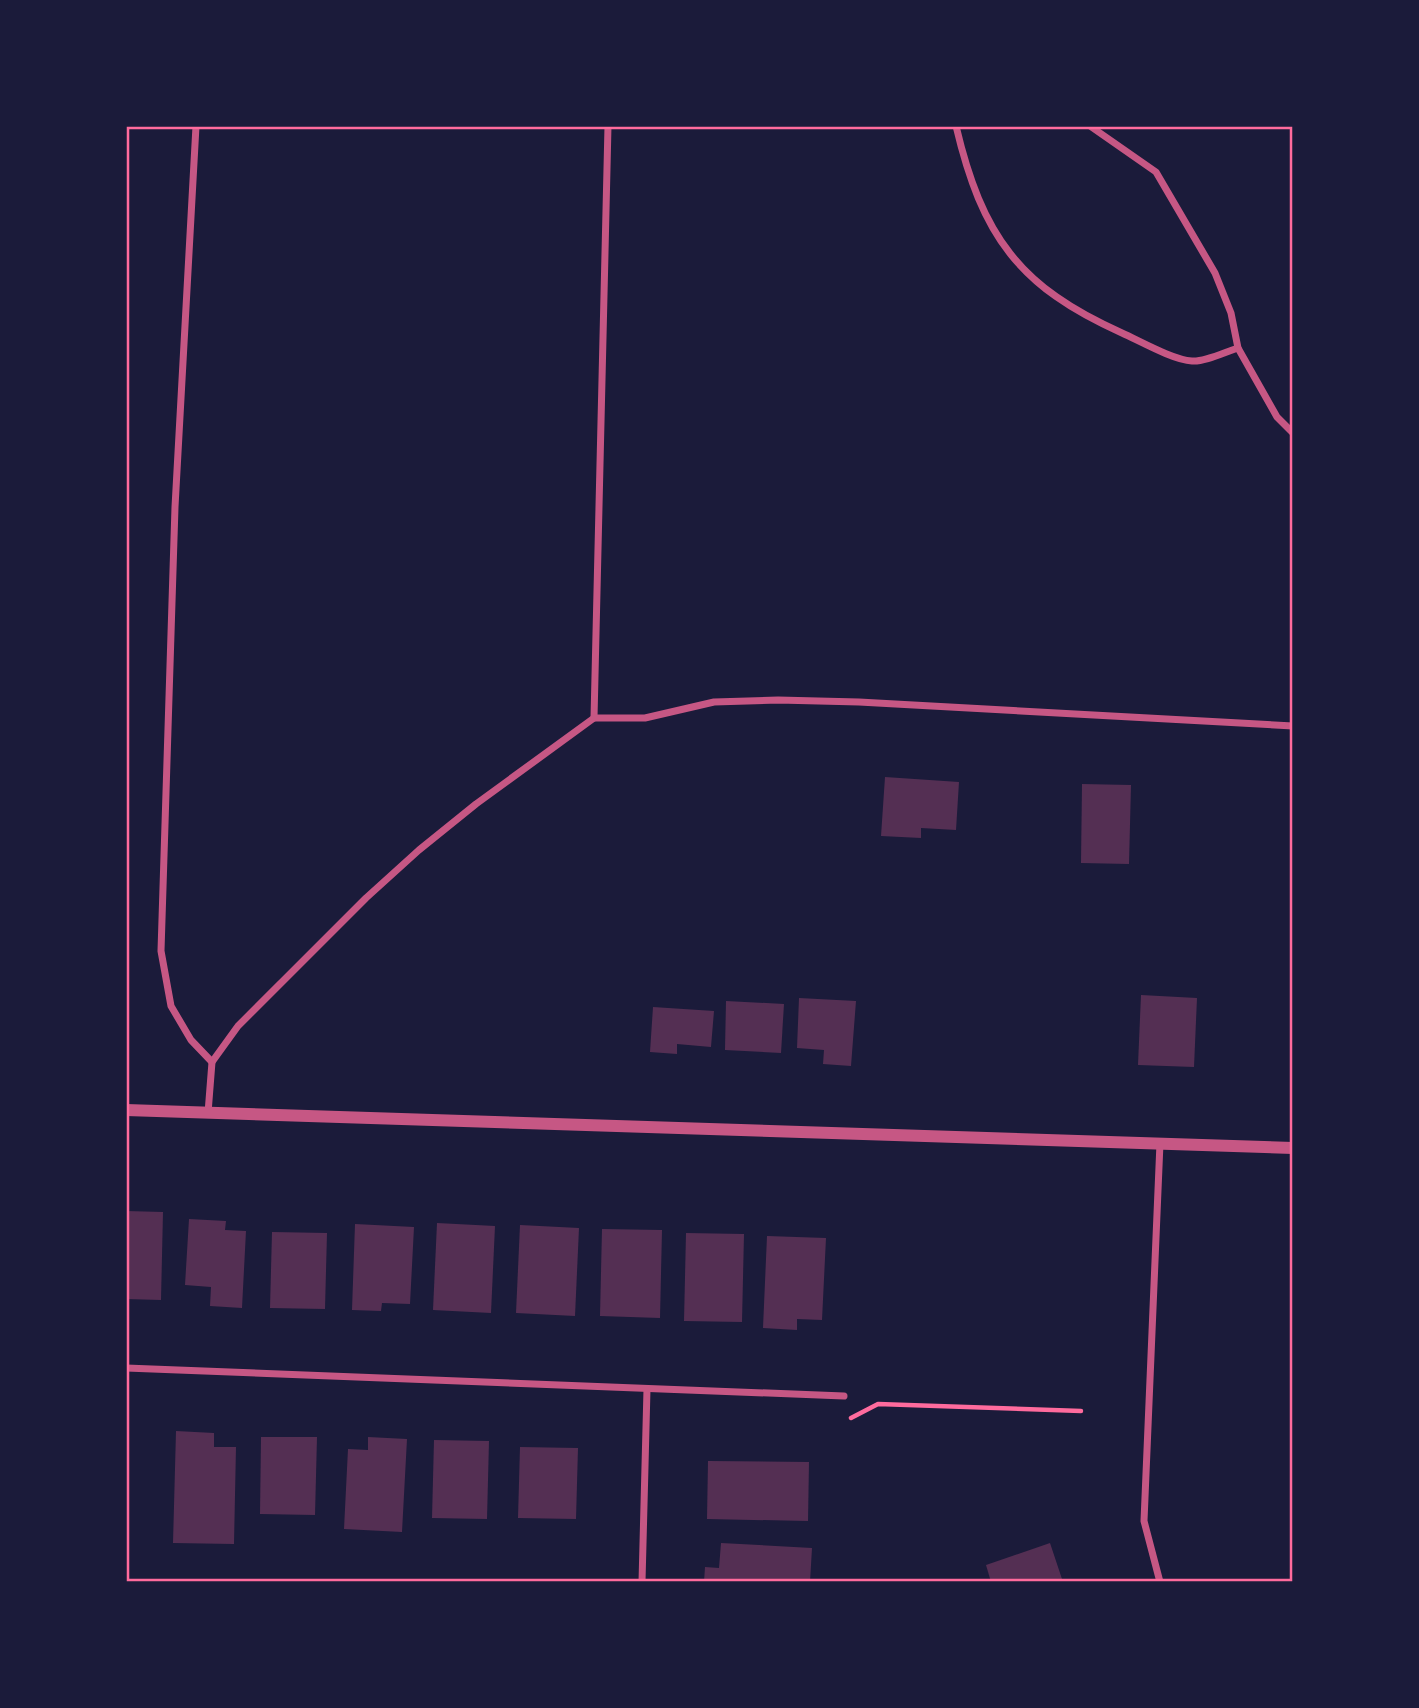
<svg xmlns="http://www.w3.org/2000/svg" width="1419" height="1708" font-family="Karla,sans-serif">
<rect width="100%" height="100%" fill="#1b1b3a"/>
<g fill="#542f53">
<path d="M885,777l74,5 -3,48 -35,-2v10l-40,-2z"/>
<path d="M1082,784l49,1 -2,79 -48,-1z"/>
<path d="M1141,995l56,3 -3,69 -56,-2z"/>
<path d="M799,998l57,3 -5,65 -28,-2 1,-14 -27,-2z"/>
<path d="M726,1001l58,3 -3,49 -56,-3z"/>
<path d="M653,1007l61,4 -3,36 -34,-3v10l-27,-2z"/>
<path d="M126,1211l37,1 -2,88 -35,-1z"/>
<path d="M189,1219l37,2 -1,9 21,1 -4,77 -32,-2 1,-19 -26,-2z"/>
<path d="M437,1223l58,3 -4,87 -58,-3z"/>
<path d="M355,1224l59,3 -4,77 -28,-1 -1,8 -29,-1z"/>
<path d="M520,1225l59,3 -4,88 -59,-3z"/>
<path d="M602,1229l60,1 -2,88 -60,-2z"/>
<path d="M272,1232l55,1 -2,76 -55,-1z"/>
<path d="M686,1233l58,1 -2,88 -58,-1z"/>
<path d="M767,1236l59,2 -4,82 -25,-1v11l-34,-2z"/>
<path d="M176,1431l38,2v14h22l-2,97 -61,-1z"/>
<path d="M261,1437h56l-2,78 -55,-1z"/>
<path d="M368,1437l39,2 -5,93 -58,-3 4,-80 20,1z"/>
<path d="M434,1440l55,1 -2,78 -55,-1z"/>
<path d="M520,1447l58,1 -2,71 -58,-1z"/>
<path d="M708,1461l101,1 -1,59 -101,-2z"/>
<path d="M721,1543l91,5 -2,34h-106l1,-15 14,1z"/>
<path d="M1050,1543l13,39h-72l-5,-17z"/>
</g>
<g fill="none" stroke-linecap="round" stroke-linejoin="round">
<path stroke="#ff6b9d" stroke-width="4.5" d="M851,1418l27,-14 203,7"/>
<g stroke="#c65784" stroke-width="7">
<path d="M196,126l-21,381 -14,444 10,55 20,34 21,22"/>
<path d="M956,126c26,110 63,161 166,207 18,8 51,27 70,28 13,1 33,-9 46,-13"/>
<path d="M1090,126l66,46 59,101 16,40 7,35 39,69 16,16"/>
<path d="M594,718l14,-592"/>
<path d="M208,1113l4,-51 26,-36 128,-128 53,-48 57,-46 118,-86h51l69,-16 64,-2 81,2 434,24"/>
<path d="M126,1368l718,28"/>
<path d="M642,1582l5,-193"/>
<path d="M1160,1582l-16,-61 16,-378"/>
</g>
<path stroke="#c65784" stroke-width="12" d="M126,1110l1167,38"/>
</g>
<rect width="1419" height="1708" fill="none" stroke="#1b1b3a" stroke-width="256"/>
<rect x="128" y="128" width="1163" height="1452" fill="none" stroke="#ff6b9d" stroke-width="2.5"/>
</svg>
